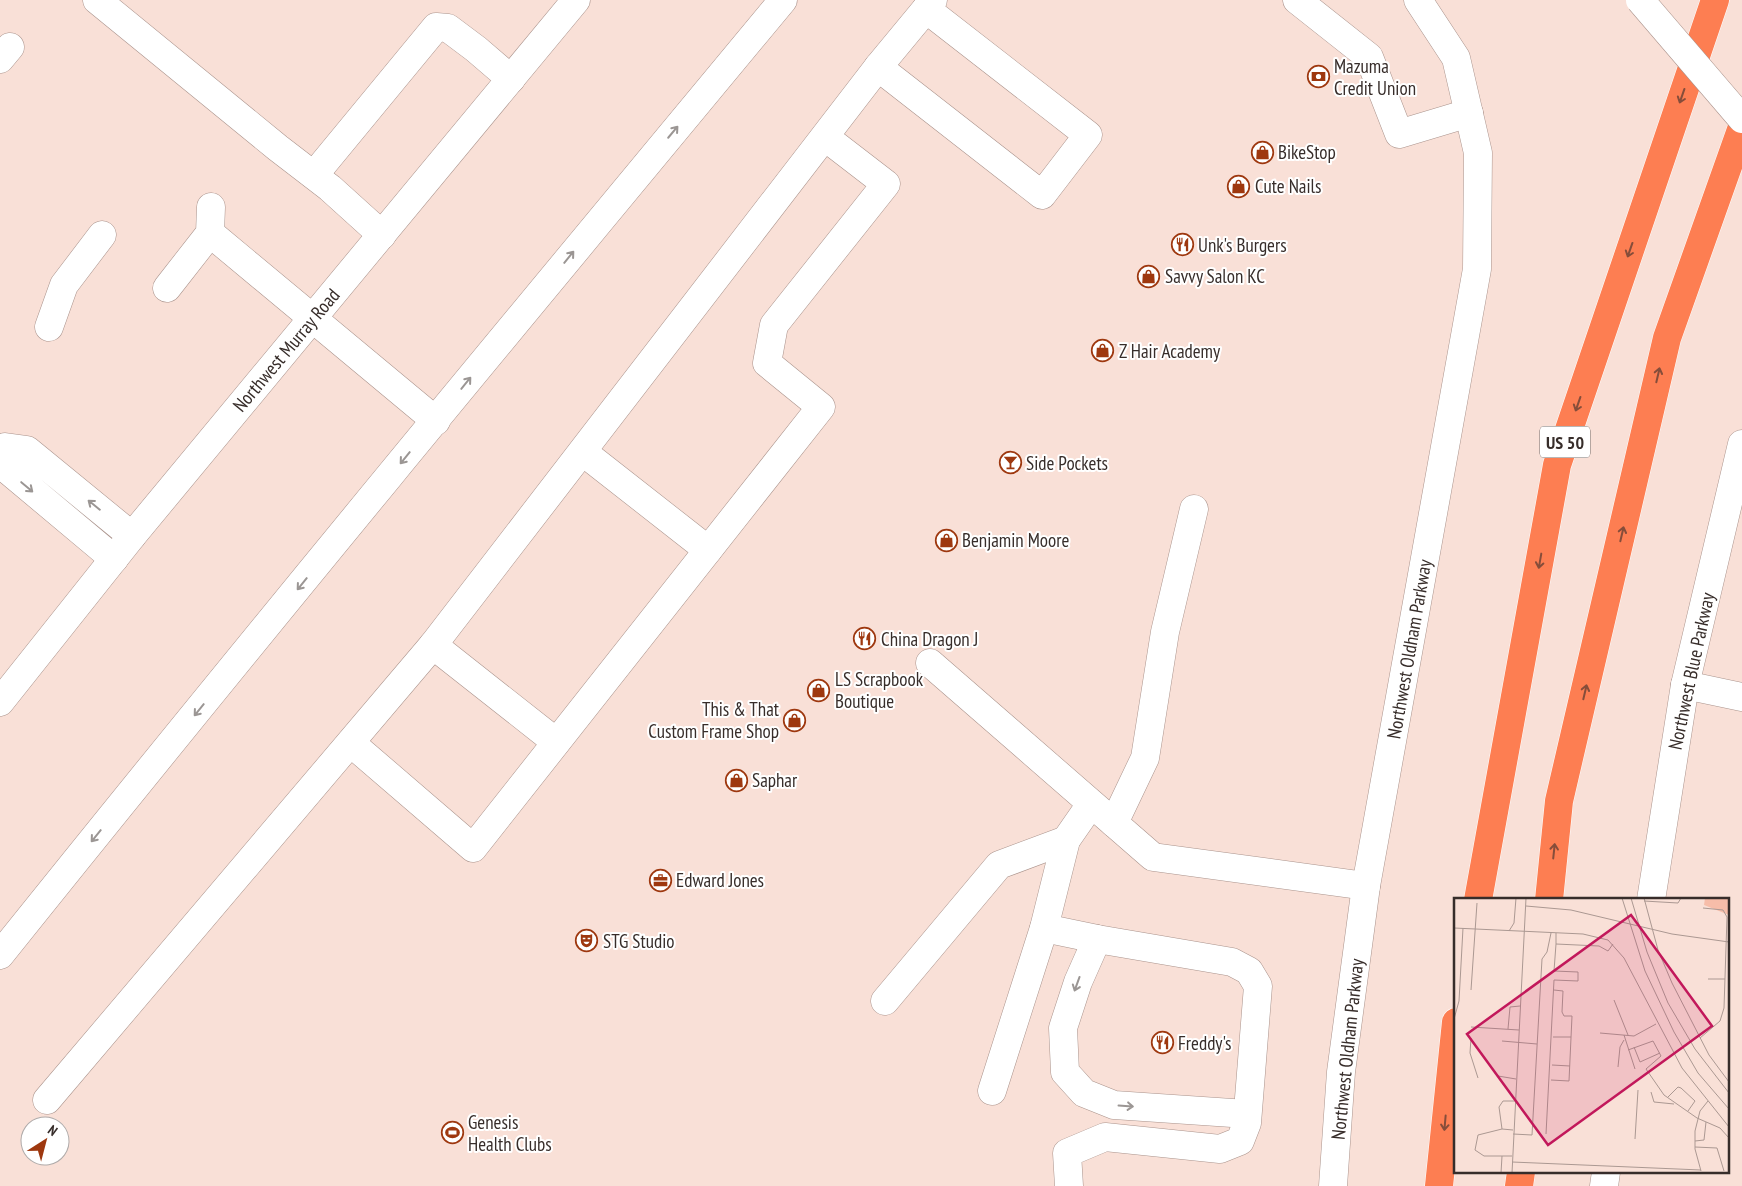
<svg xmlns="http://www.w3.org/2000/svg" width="1742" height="1186" font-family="'PT Sans Narrow',sans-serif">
<rect width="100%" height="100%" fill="#f9e0d7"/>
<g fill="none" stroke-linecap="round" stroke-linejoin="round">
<defs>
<g id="minor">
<path d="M97,0l181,148 52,40 52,47"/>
<path d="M1297,0l72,57 30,77 70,-21"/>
<path d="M0,59l10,-12"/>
<path d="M878,67l48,-58"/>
<path d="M314,175l122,-148 12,1 28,21 35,30"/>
<path d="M210,233l226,188"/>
<path d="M167,288l43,-55 1,-26"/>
<path d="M49,327l15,-42 38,-50"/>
<path d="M583,452l125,98"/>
<path d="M114,559l-105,-88 -4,-24 22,3 105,86"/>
<path d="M433,645l123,97"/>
<path d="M930,663l223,194 213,29"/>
<path d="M1685,685l57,12"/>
<path d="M0,702l132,-166 444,-536"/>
<path d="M351,743l122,105 348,-441 -54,-44 7,-38 112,-141 -61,-47"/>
<path d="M1114,823l31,-65 20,-126 29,-123"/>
<path d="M1651,900l34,-215 57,-241"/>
<path d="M1044,928l53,11 135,23 17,9 9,15 -11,137 -7,18 -20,8 -115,-12 -38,16 2,33"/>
<path d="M1097,939l-19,43 -15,46 2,44 19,21 30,12 133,9"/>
<path d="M0,955c257,-321 520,-638 783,-955"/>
<path d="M885,1001l114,-136 67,-25"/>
<path d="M992,1091l52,-163 22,-88 25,-36"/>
<path d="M47,1100l386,-455 445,-578 164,128 46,-60 -162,-126 7,-9"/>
<path d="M1333,1186l8,-114 25,-186 111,-617 1,-116 -22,-95 -38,-58"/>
<path d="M1604,1186l2,-14"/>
</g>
<g id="highway">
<path d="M1478,900l79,-435 158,-465"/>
<path d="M1549,900l10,-99 108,-463 75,-211"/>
<path d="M1439,1186l17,-164"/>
<path d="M1519,1186l2,-14"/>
</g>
</defs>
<use href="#minor" stroke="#aa938c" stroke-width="29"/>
<use href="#highway" stroke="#fff" stroke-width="29"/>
<use href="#minor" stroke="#fff" stroke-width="28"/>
<use href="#highway" stroke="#fd7e52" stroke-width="28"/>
<defs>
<path id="minor-bridge" d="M1640,0l102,119"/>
</defs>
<use href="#minor-bridge" stroke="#aa938c" stroke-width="29" stroke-linecap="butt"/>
<use href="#minor-bridge" stroke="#fff" stroke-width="28"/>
</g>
<defs><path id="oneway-shaft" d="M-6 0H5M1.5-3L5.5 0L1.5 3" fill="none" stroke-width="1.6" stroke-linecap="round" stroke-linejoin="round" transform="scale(1.25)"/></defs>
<g stroke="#864d3a">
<use href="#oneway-shaft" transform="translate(1682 96) rotate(109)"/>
<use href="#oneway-shaft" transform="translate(1630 250) rotate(109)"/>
<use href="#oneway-shaft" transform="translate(1658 375) rotate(-77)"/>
<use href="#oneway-shaft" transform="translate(1578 404) rotate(109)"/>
<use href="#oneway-shaft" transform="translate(1622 534) rotate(-77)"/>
<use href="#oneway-shaft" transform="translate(1540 561) rotate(100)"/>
<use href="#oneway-shaft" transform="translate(1585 692) rotate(-77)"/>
<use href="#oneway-shaft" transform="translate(1554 851) rotate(-84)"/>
<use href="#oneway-shaft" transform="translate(1445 1123) rotate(95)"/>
</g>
<g stroke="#9b9694">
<use href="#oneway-shaft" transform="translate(673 132) rotate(-50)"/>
<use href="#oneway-shaft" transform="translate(569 257) rotate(-51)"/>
<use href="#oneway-shaft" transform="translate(466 383) rotate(-51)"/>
<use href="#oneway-shaft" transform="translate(405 458) rotate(129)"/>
<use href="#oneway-shaft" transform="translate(27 487) rotate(40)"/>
<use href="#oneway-shaft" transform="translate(94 505) rotate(-141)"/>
<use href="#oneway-shaft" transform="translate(302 584) rotate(129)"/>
<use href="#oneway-shaft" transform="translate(199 710) rotate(129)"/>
<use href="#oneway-shaft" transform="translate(96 836) rotate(129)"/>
<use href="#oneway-shaft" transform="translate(1077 984) rotate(110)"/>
<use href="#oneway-shaft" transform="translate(1126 1106) rotate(4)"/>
</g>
<defs>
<symbol id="bank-ring" viewBox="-11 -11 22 22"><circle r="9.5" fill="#fff" stroke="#9e380f" stroke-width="1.5"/><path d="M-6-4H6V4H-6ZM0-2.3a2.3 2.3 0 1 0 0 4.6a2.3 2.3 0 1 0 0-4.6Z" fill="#9e380f"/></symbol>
<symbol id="shop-ring" viewBox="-11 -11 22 22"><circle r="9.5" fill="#fff" stroke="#9e380f" stroke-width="1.5"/><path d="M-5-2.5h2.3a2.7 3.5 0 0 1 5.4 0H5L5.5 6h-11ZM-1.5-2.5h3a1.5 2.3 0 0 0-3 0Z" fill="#9e380f"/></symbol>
<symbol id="restaurant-ring" viewBox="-11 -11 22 22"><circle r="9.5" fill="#fff" stroke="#9e380f" stroke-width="1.5"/><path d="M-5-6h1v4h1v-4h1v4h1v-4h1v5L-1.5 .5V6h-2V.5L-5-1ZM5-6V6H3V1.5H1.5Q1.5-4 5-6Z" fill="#9e380f"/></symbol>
<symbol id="bar-ring" viewBox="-11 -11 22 22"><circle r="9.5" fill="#fff" stroke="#9e380f" stroke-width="1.5"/><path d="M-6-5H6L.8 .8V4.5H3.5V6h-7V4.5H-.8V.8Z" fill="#9e380f"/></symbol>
<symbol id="office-ring" viewBox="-11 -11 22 22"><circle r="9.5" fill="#fff" stroke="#9e380f" stroke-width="1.5"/><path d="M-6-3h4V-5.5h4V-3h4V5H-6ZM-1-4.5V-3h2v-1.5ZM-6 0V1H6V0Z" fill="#9e380f"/></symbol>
<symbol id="theatre-ring" viewBox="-11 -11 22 22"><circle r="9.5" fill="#fff" stroke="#9e380f" stroke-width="1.5"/><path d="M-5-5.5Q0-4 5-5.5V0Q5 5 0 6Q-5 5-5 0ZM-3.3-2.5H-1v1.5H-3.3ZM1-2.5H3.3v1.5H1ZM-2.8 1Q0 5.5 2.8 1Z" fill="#9e380f"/></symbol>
<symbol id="stadium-ring" viewBox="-11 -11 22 22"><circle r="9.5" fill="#fff" stroke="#9e380f" stroke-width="1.5"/><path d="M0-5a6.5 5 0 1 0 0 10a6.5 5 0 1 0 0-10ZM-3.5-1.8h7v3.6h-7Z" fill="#9e380f"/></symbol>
</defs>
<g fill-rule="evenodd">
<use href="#bank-ring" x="1306" y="64" width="25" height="25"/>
<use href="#shop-ring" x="1250" y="140" width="25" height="25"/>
<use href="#shop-ring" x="1226" y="174" width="25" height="25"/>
<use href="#restaurant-ring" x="1170" y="232" width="25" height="25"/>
<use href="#shop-ring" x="1136" y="264" width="25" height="25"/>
<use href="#shop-ring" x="1090" y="338" width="25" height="25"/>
<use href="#bar-ring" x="998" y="450" width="25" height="25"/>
<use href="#shop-ring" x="934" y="528" width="25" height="25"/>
<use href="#restaurant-ring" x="852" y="626" width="25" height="25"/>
<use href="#shop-ring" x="806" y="678" width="25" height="25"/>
<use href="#shop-ring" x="782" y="708" width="25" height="25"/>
<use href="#shop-ring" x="724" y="768" width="25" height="25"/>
<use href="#office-ring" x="648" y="868" width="25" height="25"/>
<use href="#theatre-ring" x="574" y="928" width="25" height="25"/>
<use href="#restaurant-ring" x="1150" y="1030" width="25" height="25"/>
<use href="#stadium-ring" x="440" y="1120" width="25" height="25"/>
</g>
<g text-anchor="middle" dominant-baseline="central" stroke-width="4" stroke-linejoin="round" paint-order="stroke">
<rect fill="#fff" stroke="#736c6a" stroke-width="1" x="1540" y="426.5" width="50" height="31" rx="4"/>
<g font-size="18" font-weight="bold" fill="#372d2a">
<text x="1565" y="442">US 50</text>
</g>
<g font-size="19" fill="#372d2a" stroke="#fff" text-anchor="start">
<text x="1334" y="66">Mazuma<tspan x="1334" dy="22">Credit Union</tspan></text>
<text x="1278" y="152">BikeStop</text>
<text x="1255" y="186">Cute Nails</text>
<text x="1198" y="245">Unk's Burgers</text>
<text x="1165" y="276">Savvy Salon KC</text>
<text x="1119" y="351">Z Hair Academy</text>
<text x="1026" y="463">Side Pockets</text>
<text x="962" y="540">Benjamin Moore</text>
<text x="881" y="639">China Dragon J</text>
<text x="835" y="679">LS Scrapbook<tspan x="835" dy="22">Boutique</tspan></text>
<text x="779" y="709" text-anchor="end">This &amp; That<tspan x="779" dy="22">Custom Frame Shop</tspan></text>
<text x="752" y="780">Saphar</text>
<text x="676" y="880">Edward Jones</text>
<text x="603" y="941">STG Studio</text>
<text x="1178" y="1043">Freddy's</text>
<text x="468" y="1122">Genesis<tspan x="468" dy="22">Health Clubs</tspan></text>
</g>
<g font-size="19" fill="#372d2a" stroke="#fff">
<text transform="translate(286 350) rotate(-50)">Northwest Murray Road</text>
<text transform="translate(1409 649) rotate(-80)">Northwest Oldham Parkway</text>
<text transform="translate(1691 671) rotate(-78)">Northwest Blue Parkway</text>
<text transform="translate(1347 1049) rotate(-84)">Northwest Oldham Parkway</text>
</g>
</g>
<g transform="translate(1454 898)">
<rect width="275" height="275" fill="#f9e0d7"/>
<path d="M251,0h24v17l-25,-10z" fill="#f7bda9"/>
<path fill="none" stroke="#ab9892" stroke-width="1" d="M168,0l23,73 29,61 24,41 31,36M177,0l16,54 21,51 27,46 34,44M190,0l14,52 14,33 37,72 20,27M190,3l34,2 3,-5M72,8l45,4 101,24 57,8M0,30l129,6 25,6 16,18 58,110 47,59M55,33l5,-8 2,-25M102,35v11l43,2 9,5 5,-7M254,81h17M17,92l6,-87M160,102l14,35M0,121l5,-18 4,-73M17,129l48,3M54,131l2,-22 10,-1M146,135l34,3 22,-12M170,137l11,34M99,139h18M17,140l-1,15 8,25M246,140l20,-17 4,-13 3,-91 -4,-7 -20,-2M48,143l35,3M180,149l6,15 20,-9M174,152l25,-9 8,15 -15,13 18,26 33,23 23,10 9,10M98,167l18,1M164,169l2,-20 4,-7M44,178l18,3M97,182l18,1 3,-65h-8l-2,-4 1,-21 -9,-1M197,194l3,10 20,2M214,199l10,-10 3,1 14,13 -7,10M48,231l-24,6 -3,15 9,6h28M59,232l-11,-1 -3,-22 4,-6h12M59,236l19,1 10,-176 5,-7 4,-19M92,236l8,-154 24,1v-9l-24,-1 2,-27M181,241l3,-49M241,243l9,-1 2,-18M241,249l22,1 7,23M58,264l189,8M247,273l-6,-22v-18l5,-20 8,-10M47,275l1,-17M58,275l14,-275"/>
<path fill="#c2185b" fill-opacity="0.15" stroke="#c2185b" stroke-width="2.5" d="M177,17l81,111 -164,119 -81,-111z"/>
<rect width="275" height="275" fill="none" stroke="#372d2a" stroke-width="2.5"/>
</g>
<g transform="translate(45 1141) rotate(36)"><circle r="24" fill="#ffffff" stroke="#afabaa"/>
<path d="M0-4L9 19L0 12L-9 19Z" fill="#9e380f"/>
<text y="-8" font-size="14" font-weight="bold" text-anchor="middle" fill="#372d2a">N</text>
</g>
</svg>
